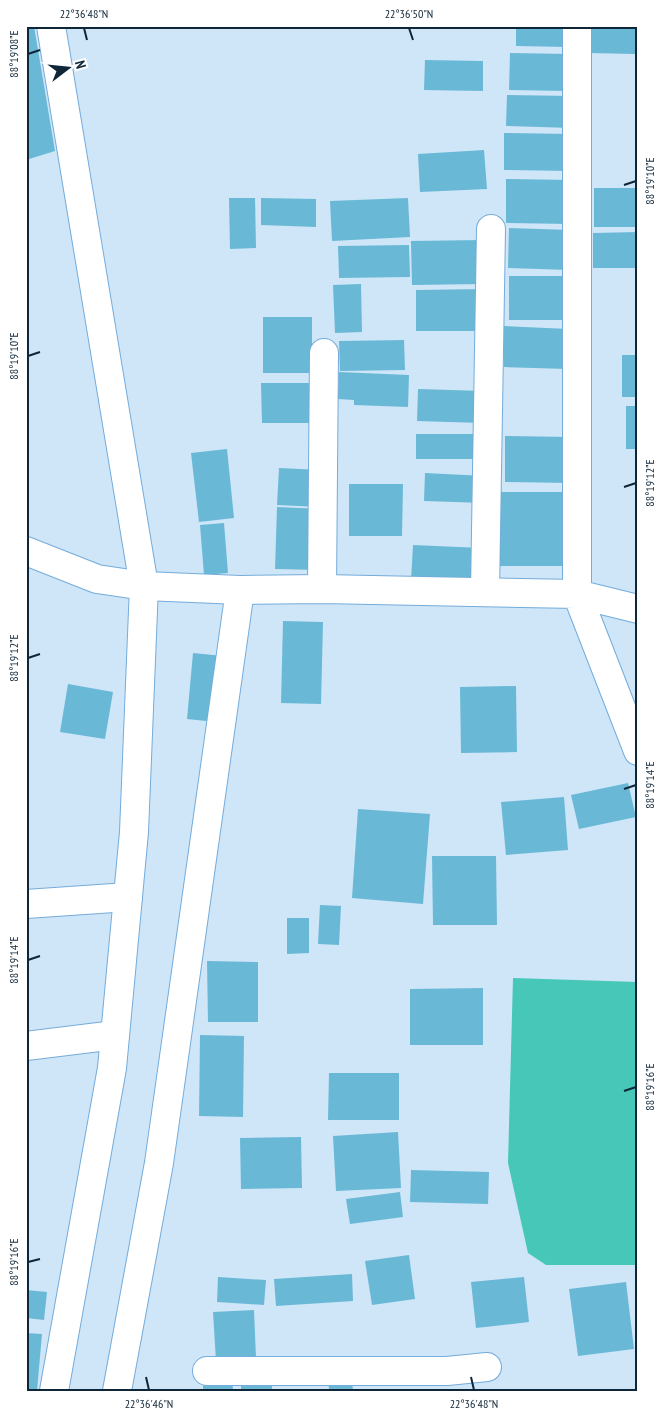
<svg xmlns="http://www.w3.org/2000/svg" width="664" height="1417" font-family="'PT Sans Narrow',sans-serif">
<rect width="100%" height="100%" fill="#cfe5f8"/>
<path fill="#47c7b7" d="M513,978l125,4v283h-92l-18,-12 -20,-90z"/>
<g fill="#69b9d6">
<path d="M26,26h8l21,125 -29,9z"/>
<path d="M516,26h53l-1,21 -52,-1z"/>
<path d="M589,26h49v16h-3v12l-47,-1z"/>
<path d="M510,53l59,1 -1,37 -59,-1z"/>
<path d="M425,60l58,1v30l-59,-1z"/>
<path d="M507,95l64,1v32l-65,-2z"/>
<path d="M504,133l66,1 -1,37 -65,-1z"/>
<path d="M484,150l3,39 -67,3 -2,-38z"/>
<path d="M506,179l64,1 -1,44 -63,-1z"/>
<rect x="594" y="188" width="44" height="39"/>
<path d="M229,198h26l1,50 -26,1z"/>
<path d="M261,198l55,1v28l-55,-2z"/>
<path d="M408,198l2,39 -78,4 -2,-40z"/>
<path d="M509,228l61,2 -1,40 -61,-2z"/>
<path d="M638,232v36h-45v-35z"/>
<path d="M482,240v44l-70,1 -1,-44z"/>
<path d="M409,245l1,32 -71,1 -1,-32z"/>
<rect x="509" y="276" width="60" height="44"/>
<path d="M361,284l1,48 -27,1 -2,-48z"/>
<path d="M486,289v42h-70v-41z"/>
<rect x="263" y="317" width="49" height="56"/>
<path d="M504,326l65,3 -1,40 -64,-2z"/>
<path d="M404,340l1,30 -65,1 -1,-30z"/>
<rect x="622" y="355" width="16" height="42"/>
<path d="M339,372l70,3 -1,32 -54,-2v-5l-16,-1z"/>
<path d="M261,383h52l1,40h-52z"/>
<path d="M418,389l65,2 -1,32 -65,-2z"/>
<rect x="626" y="406" width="12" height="43"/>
<rect x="416" y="434" width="68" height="25"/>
<path d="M505,436l65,1v46l-65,-1z"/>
<path d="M227,449l7,69 -35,4 -8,-69z"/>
<path d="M279,468l42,2 -1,37 -43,-2z"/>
<path d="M425,473l60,3 -1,27 -60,-2z"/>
<path d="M349,484h54l-1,52h-53z"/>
<rect x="499" y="492" width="75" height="74"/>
<path d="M277,507l45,2 -2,61 -45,-1z"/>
<path d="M224,523l4,50 -24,2 -4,-50z"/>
<path d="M413,545l69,3 -1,35 -70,-3z"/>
<path d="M283,621l40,1 -2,82 -40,-1z"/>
<path d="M193,653l30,3 -7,66 -29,-3z"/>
<path d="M68,684l45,8 -8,47 -45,-7z"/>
<path d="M516,686l1,66 -56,1 -1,-66z"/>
<path d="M628,783l8,34 -57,12 -8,-34z"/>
<path d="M564,797l4,53 -62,5 -5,-53z"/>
<path d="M358,809l72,5 -7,90 -71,-6z"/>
<path d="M432,856h64l1,69h-64z"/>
<path d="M320,905l21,1 -2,39 -21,-1z"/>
<path d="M287,918h22v35l-22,1z"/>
<path d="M207,961l51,1v60h-50z"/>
<path d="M483,988v57h-73v-56z"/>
<path d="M200,1035l44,1 -1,81 -44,-1z"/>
<path d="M329,1073h70v47h-71z"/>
<path d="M398,1132l3,56 -65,3 -3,-55z"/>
<path d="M301,1137l1,51 -61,1 -1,-51z"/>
<path d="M411,1170l78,2 -1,32 -78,-2z"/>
<path d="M400,1192l3,25 -53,7 -4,-25z"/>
<path d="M409,1255l6,44 -43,6 -7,-44z"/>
<path d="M352,1274l1,27 -77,5 -2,-27z"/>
<path d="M218,1277l48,3 -2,25 -47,-3z"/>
<path d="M524,1277l5,45 -53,6 -5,-46z"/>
<path d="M626,1282l8,67 -56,7 -9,-67z"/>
<path d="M26,1290l21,2 -3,28 -18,-2z"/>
<path d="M254,1310l2,48 -40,3 -3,-49z"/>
<path d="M26,1333l16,1 -5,57h-11z"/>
<path d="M351,1372l2,19h-24l-1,-18z"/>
<path d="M232,1374l1,17h-30v-16z"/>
<path d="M272,1382v9h-31v-8z"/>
</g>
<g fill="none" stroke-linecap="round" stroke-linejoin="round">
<defs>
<g id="street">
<path d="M51,26l93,560 -10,246 -22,236 -58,323"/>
<path d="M577,26v568l61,15"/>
<path d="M322,589l2,-236"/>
<path d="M485,592l6,-363"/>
<path d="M26,904l102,-7"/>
<path d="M26,1046l89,-11"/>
<path d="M207,1371h240l40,-4"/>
<path d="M117,1391l42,-228 81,-573"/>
</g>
<path id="secondary" d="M26,551l71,28 47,7 96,4 82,-1 255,5 61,157"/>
</defs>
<use href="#street" stroke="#74acda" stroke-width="30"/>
<use href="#secondary" stroke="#74acda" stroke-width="30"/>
<use href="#street" stroke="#fff" stroke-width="28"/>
<use href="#secondary" stroke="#fff" stroke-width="28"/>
</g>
<path fill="none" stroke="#0f2638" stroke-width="2" d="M84,28l3,12M409,28l4,12M28,54l12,-4M624,185l12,-4M28,356l12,-4M624,487l12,-4M28,658l12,-4M624,789l12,-4M28,960l12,-4M624,1091l12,-4M28,1262l12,-3M146,1377l3,13M471,1377l3,13"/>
<rect width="664" height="1417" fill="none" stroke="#ffffff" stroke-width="55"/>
<g transform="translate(68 68) rotate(74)" stroke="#ffffff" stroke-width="4" paint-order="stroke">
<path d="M0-4L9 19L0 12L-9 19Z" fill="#0f2638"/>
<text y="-8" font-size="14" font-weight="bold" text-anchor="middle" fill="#0f2638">N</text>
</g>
<rect x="28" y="28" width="608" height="1362" fill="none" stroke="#0f2638" stroke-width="2"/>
<g font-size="12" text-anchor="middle" fill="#0f2638">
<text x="84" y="18">22°36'48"N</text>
<text x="409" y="18">22°36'50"N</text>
<text transform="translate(14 54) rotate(-90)" y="4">88°19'08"E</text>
<text transform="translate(650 181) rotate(-90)" y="4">88°19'10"E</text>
<text transform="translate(14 356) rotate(-90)" y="4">88°19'10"E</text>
<text transform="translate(650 483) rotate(-90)" y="4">88°19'12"E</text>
<text transform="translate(14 658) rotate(-90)" y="4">88°19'12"E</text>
<text transform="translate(650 785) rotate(-90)" y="4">88°19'14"E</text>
<text transform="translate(14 960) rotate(-90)" y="4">88°19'14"E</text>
<text transform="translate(650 1087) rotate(-90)" y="4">88°19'16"E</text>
<text transform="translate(14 1262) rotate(-90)" y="4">88°19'16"E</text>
<text x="149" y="1408">22°36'46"N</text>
<text x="474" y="1408">22°36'48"N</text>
</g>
</svg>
